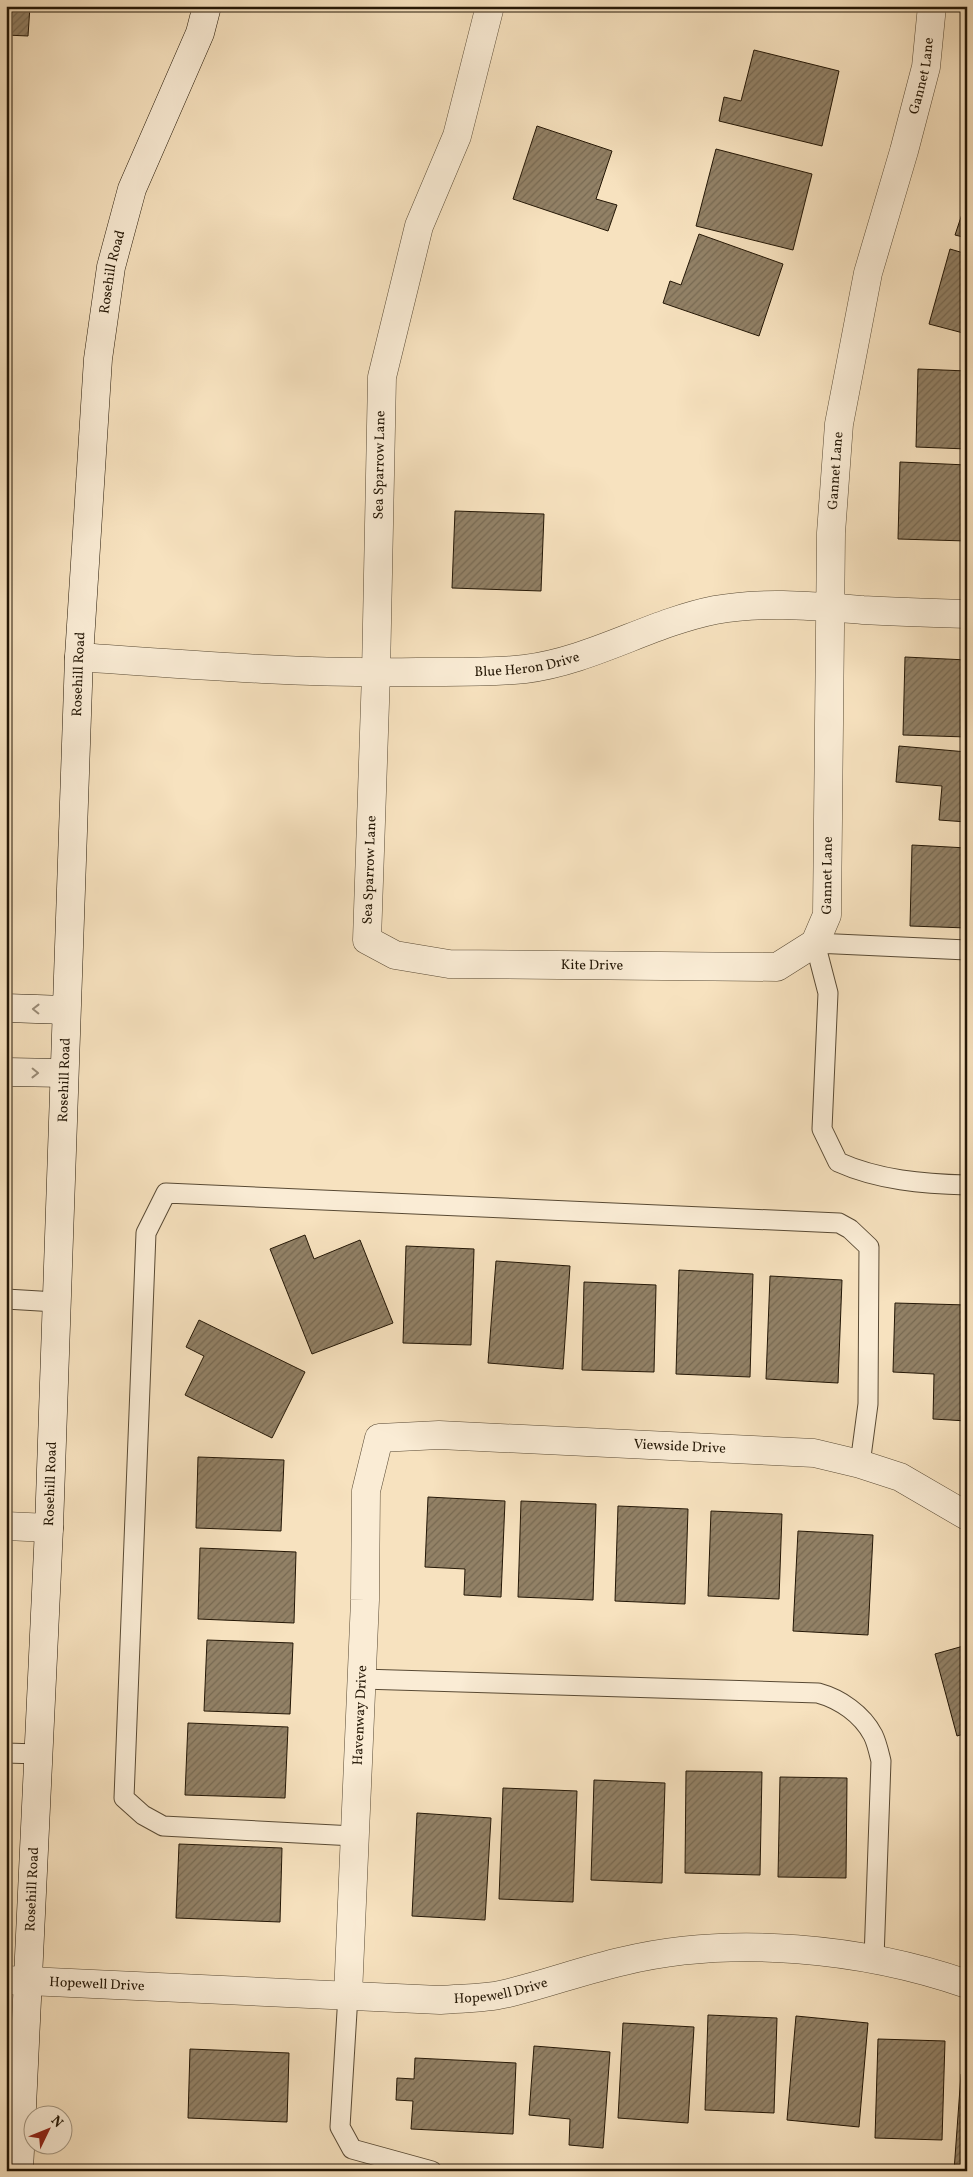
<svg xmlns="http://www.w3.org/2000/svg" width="973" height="2177" font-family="Vollkorn,serif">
<defs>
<pattern id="building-hatch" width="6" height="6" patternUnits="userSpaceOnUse" patternTransform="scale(1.25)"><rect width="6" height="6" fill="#928166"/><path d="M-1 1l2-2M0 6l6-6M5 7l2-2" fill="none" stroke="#776952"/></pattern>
</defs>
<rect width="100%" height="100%" fill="#f7e2bf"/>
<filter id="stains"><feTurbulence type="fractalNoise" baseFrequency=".004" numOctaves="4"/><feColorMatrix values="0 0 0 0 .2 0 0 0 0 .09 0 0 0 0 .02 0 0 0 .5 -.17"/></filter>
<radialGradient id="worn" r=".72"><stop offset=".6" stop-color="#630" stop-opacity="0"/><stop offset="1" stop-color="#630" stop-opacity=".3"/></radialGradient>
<g fill="url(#building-hatch)" stroke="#241706">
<path d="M6,6h24l-2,30 -22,-1z"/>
<path d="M754,50l85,21 -17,75 -103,-25 5,-24 17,4z"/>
<path d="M537,126l75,25 -16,48 21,6 -9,26 -95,-32z"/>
<path d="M716,149l96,25 -19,76 -97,-24z"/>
<path d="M967,199v39l-12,-3z"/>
<path d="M699,234l84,30 -24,72 -96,-33 7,-22 11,4z"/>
<path d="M950,249l17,5v80l-38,-10z"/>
<path d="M918,369l49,2v78l-51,-2z"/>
<path d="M900,462l67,3v76l-69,-2z"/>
<path d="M455,511l89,3 -3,77 -89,-3z"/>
<path d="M905,657l62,3v77l-64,-2z"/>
<path d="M899,746l68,6v70l-28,-2 3,-34 -46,-4z"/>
<path d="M912,845l55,3v80l-57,-2z"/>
<path d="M305,1235l9,24 46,-19 33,83 -81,31 -42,-105z"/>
<path d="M406,1246l68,3 -3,96 -68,-2z"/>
<path d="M496,1261l74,5 -7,103 -75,-6z"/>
<path d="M679,1270l74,4 -3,103 -74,-3z"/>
<path d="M770,1276l72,4 -4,103 -72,-4z"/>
<path d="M584,1282l72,3 -2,87 -72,-2z"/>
<path d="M895,1303l72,2v116l-34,-2 1,-45 -41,-2z"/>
<path d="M199,1320l106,52 -33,66 -87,-43 19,-39 -18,-9z"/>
<path d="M198,1457l86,3 -3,71 -85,-3z"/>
<path d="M428,1497l77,4 -4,96 -37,-2 1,-26 -40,-2z"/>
<path d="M521,1501l75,3 -3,96 -75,-3z"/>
<path d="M618,1506l70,3 -3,95 -70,-3z"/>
<path d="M711,1511l71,3 -3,85 -71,-3z"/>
<path d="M798,1531l75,4 -5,100 -75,-4z"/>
<path d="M200,1548l96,4 -2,71 -96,-4z"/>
<path d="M207,1640l86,3 -3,71 -86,-3z"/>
<path d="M967,1645v88l-10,3 -22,-82z"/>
<path d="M188,1723l100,4 -3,71 -100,-3z"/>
<path d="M966,1755h1v75h-3z"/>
<path d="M686,1771l76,1 -2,103 -75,-2z"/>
<path d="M780,1777l67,1 -1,100 -68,-1z"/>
<path d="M594,1780l71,3 -3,100 -71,-3z"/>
<path d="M503,1788l74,3 -4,111 -74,-3z"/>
<path d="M417,1813l74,5 -6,102 -73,-4z"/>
<path d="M179,1844l103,4 -2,74 -104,-4z"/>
<path d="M708,2015l69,3 -3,95 -69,-3z"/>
<path d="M796,2016l72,7 -9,104 -72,-7z"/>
<path d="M623,2023l71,4 -6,96 -70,-5z"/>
<path d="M878,2039l67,2 -3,99 -67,-2z"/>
<path d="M534,2046l76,6 -7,96 -34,-3 1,-26 -41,-4z"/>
<path d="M190,2049l99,4 -2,69 -99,-4z"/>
<path d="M415,2058l101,5 -3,71 -102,-5 2,-28 -17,-1 1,-22 17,1z"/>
<path d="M961,2074h6v97h-13z"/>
</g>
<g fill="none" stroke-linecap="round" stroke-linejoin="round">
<defs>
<g id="lane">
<path d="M967,950l-152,-7 13,50 -6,136 16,33c40,18 85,22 129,23"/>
<path d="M6,1299l50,3"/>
<path d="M362,1679l456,14c22,6 44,21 55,42 4,8 6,18 8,26l-7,198"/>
<path d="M6,1753l32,1"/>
<path d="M354,1836l-191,-10 -20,-11 -19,-17 22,-565 20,-40 673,30 11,6 19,18 -1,157 -8,60"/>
<path d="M348,1995l-8,132 12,22 80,22"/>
</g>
<g id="street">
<path id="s1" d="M490,6l-33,130 -38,90 -37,151 -6,296 -9,267 28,15 54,9 328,3 38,-24 12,-28 4,-382 8,-109 29,-151 36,-122 22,-84 6,-61"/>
<path id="s2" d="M79,657c113,8 226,17 338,15 37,0 72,1 108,-3 66,-8 125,-46 190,-59 49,-9 98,-4 148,0 35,2 69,3 104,4"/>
<path d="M6,1526l43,2"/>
<path id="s3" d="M6,1980l434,20c21,-2 43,-1 64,-6 40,-9 79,-24 120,-33 108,-26 239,-13 343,23"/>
<path id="s4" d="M348,1995l17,-395 1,-109 13,-53 60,-3 375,18 46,11 40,13 67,39"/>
</g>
<g id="secondary">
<path d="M6,1008l60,2"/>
<path d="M6,1072l58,1"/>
<path id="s5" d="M19,2171l30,-643 30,-871 19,-298 13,-92 21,-78 68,-156 7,-27"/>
</g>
</defs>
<use href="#lane" stroke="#594a34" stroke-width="21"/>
<use href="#street" stroke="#594a34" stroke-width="29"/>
<use href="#secondary" stroke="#241706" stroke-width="29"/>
<use href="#lane" stroke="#faecd5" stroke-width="19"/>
<use href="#street" stroke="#faecd5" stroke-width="28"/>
<use href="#secondary" stroke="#faecd5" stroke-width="28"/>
</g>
<defs><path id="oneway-chevron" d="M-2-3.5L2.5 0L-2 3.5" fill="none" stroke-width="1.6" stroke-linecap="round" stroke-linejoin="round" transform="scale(1.25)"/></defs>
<g stroke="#9a8c78">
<use href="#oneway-chevron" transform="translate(36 1009) rotate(-179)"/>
<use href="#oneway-chevron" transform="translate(35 1073) rotate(1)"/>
</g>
<g text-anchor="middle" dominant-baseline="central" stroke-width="4" stroke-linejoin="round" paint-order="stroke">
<g font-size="14" fill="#241706" stroke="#faecd5">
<text stroke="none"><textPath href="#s1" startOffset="2290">Gannet Lane</textPath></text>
<text stroke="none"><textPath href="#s5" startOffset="1902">Rosehill Road</textPath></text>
<text transform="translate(380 465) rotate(-89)">Sea Sparrow Lane</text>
<text stroke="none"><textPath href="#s1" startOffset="1885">Gannet Lane</textPath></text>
<text stroke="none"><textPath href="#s2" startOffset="449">Blue Heron Drive</textPath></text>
<text stroke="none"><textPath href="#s5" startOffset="1498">Rosehill Road</textPath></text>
<text transform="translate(370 870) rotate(-88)">Sea Sparrow Lane</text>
<text stroke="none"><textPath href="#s1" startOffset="1480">Gannet Lane</textPath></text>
<text stroke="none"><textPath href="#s1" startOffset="1180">Kite Drive</textPath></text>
<text stroke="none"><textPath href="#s5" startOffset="1092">Rosehill Road</textPath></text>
<text stroke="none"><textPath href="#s4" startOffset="860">Viewside Drive</textPath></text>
<text stroke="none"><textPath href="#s5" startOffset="688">Rosehill Road</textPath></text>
<text stroke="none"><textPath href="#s4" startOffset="280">Havenway Drive</textPath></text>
<text stroke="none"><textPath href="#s5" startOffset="282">Rosehill Road</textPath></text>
<text stroke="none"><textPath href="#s3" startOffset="91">Hopewell Drive</textPath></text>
<text stroke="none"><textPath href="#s3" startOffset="496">Hopewell Drive</textPath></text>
</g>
</g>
<rect width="973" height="2177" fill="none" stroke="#f7e2bf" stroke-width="25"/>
<rect x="8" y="8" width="958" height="2162" fill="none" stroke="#241706" stroke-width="2.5"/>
<rect x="12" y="12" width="948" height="2152" fill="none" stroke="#241706"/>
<g transform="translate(48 2130) rotate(47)"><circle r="24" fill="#faecd5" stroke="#a49782"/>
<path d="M0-4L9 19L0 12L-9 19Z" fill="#8f2418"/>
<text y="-8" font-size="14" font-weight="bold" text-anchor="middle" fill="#241706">N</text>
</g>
<rect width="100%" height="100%" filter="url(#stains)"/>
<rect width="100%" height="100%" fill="url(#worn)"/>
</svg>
